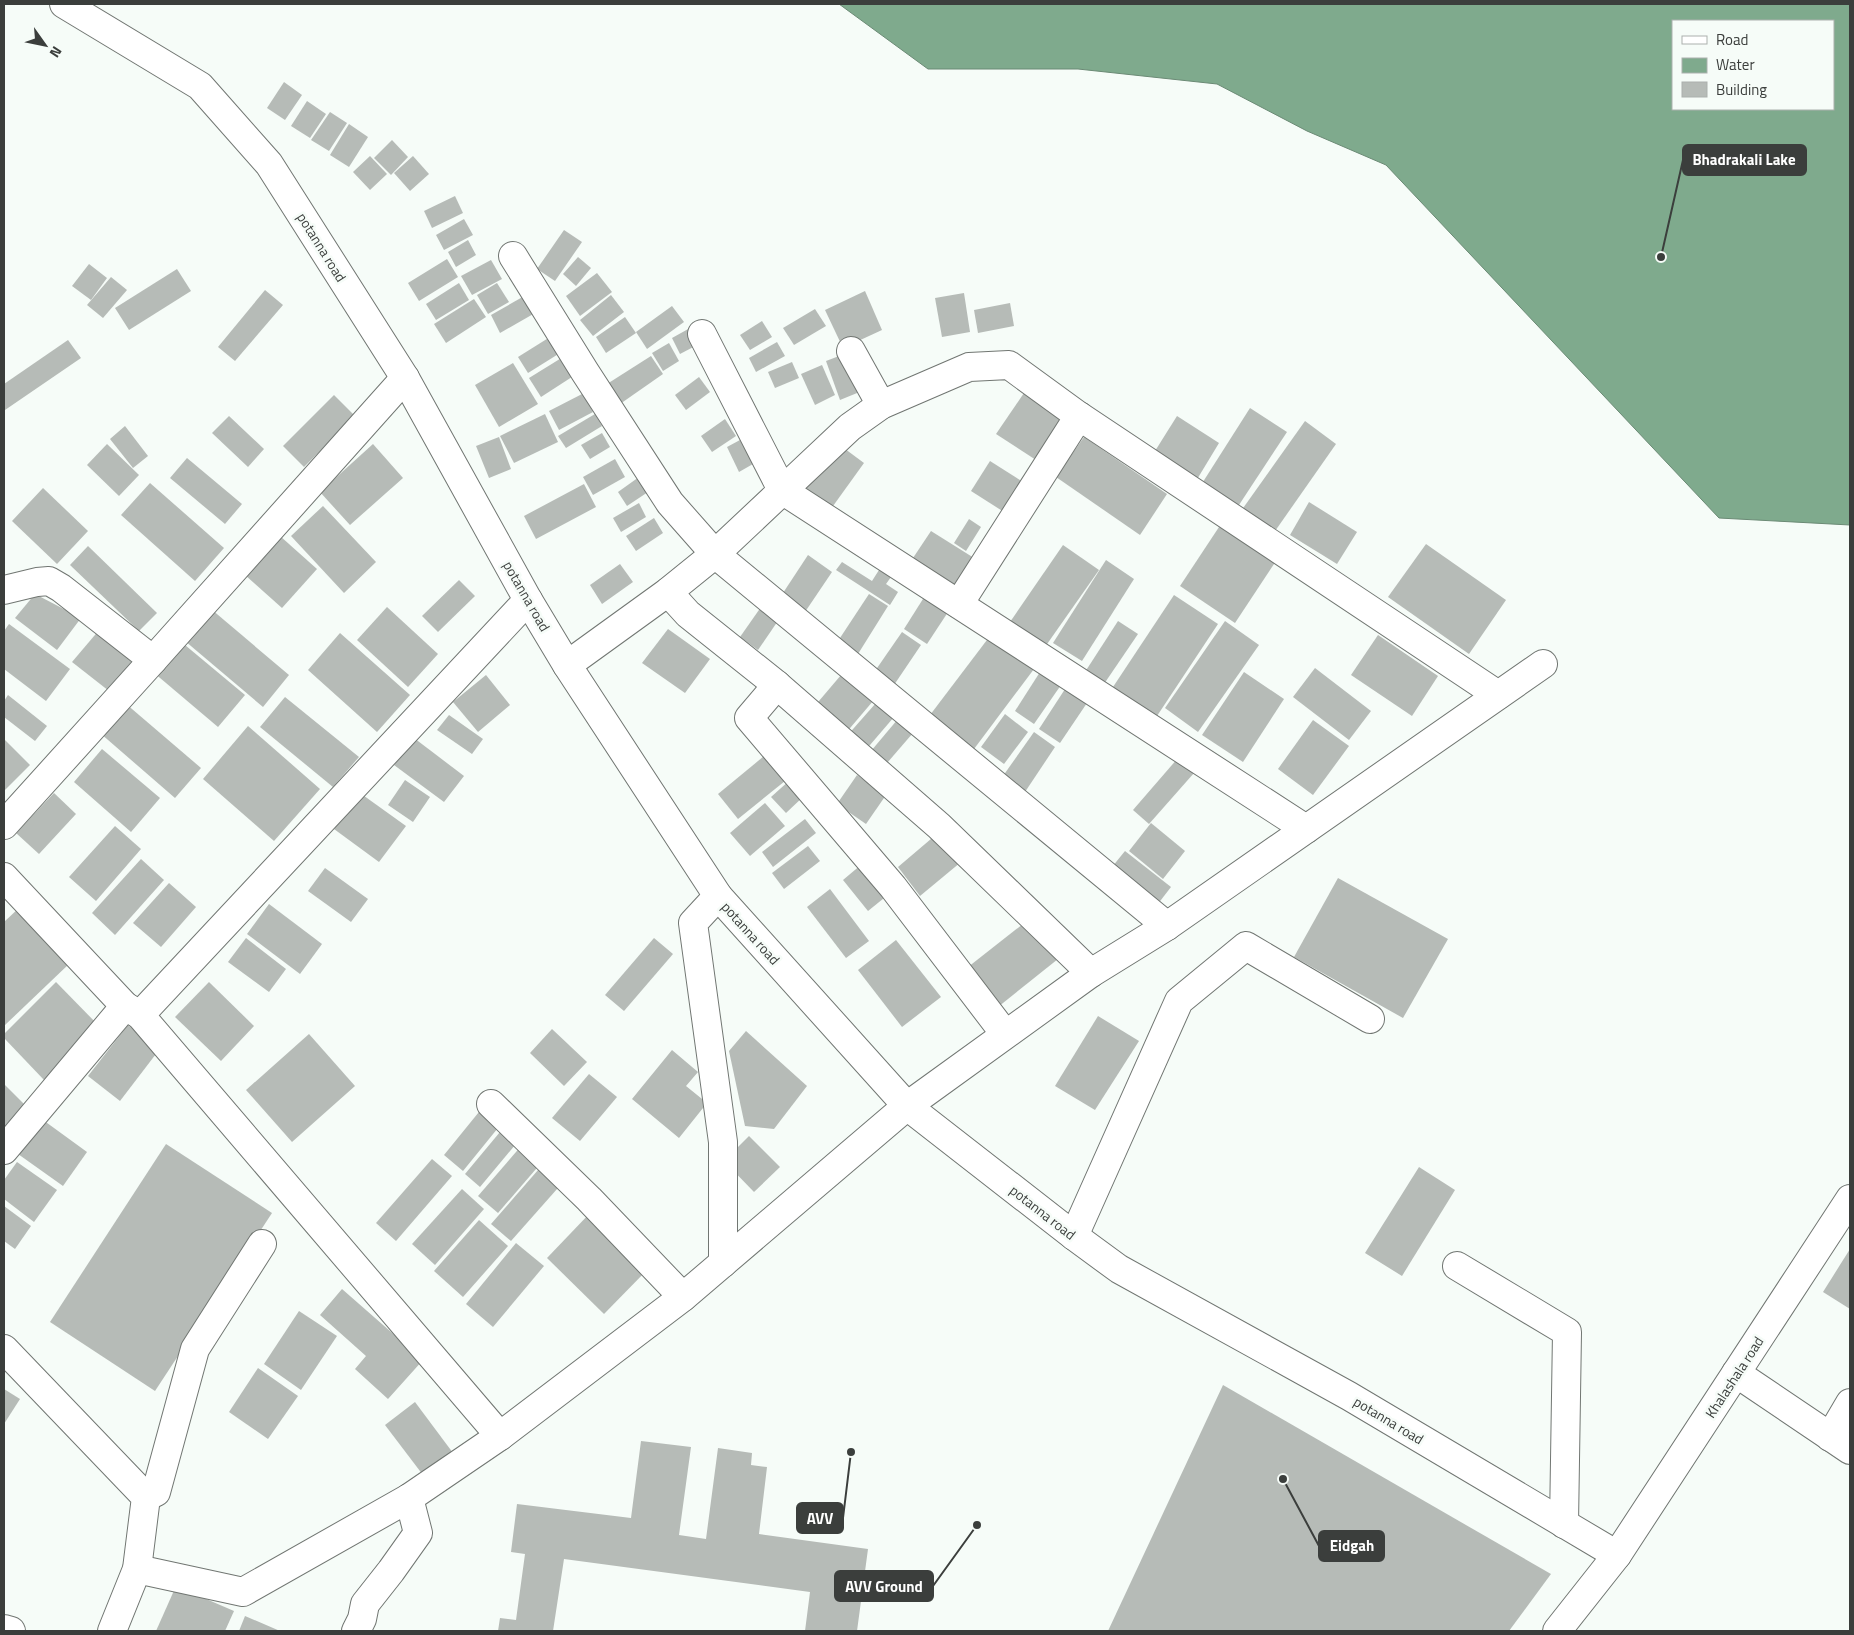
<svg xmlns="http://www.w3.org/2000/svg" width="1854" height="1635" font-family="'Titillium Web',sans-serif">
<rect width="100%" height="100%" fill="#f6fcf8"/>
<path fill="#7faa8d" stroke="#6b8a75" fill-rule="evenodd" d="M839,4h1011v521l-131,-7 -333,-353 -79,-34 -90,-47 -139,-15h-150zM1673,21h160v88h-160z"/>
<g fill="#b6bbb7">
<path d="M284,82l18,13 -17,25 -18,-12z"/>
<path d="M307,101l19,13 -16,24 -19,-12z"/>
<path d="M330,112l17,11 -18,28 -18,-11z"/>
<path d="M349,124l19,13 -19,30 -19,-12z"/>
<path d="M392,140l16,17 -17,18 -17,-17z"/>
<path d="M370,156l17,18 -17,16 -17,-18z"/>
<path d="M413,156l16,18 -19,17 -16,-18z"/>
<path d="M455,196l8,17 -31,15 -8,-17z"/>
<path d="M464,219l9,16 -29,15 -8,-15z"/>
<path d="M564,230l18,12 -27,39 -18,-12z"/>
<path d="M468,240l8,15 -20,12 -8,-15z"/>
<path d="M578,257l13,11 -15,18 -13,-12z"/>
<path d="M447,259l11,18 -39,24 -11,-18z"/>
<path d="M491,260l11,19 -30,16 -11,-19z"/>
<path d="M89,264l18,14 -16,22 -19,-14z"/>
<path d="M177,269l14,22 -62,39 -14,-22z"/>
<path d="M597,273l15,19 -32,24 -14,-20z"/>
<path d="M111,277l16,13 -24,28 -16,-13z"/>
<path d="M459,283l10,17 -33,20 -10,-16z"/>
<path d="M497,283l12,19 -21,12 -11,-19z"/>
<path d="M265,290l18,15 -48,56 -17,-14z"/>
<path d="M865,291l17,39 -39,18 -18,-38z"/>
<path d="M964,293l6,39 -28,5 -7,-39z"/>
<path d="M526,295l9,18 -35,20 -9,-18z"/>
<path d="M611,295l13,17 -31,24 -13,-16z"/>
<path d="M474,299l12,18 -40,26 -12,-19z"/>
<path d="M1010,303l4,23 -36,7 -4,-23z"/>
<path d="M672,306l12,16 -37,27 -11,-17z"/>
<path d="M815,309l11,17 -32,19 -11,-17z"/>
<path d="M625,317l11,16 -30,20 -10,-16z"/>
<path d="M762,321l10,16 -22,13 -10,-15z"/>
<path d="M690,328l9,16 -19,10 -8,-16z"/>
<path d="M550,337l10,16 -32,20 -10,-16z"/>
<path d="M68,340l13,18 -76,52 -1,-26z"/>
<path d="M777,342l8,14 -29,16 -7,-14z"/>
<path d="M669,343l10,18 -16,10 -11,-18z"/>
<path d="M847,353l15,38 -22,9 -14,-39z"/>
<path d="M651,356l12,18 -43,30 -13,-20z"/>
<path d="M563,357l12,18 -34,22 -12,-19z"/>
<path d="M792,362l7,16 -24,10 -7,-16z"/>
<path d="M513,363l25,41 -39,23 -24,-42z"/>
<path d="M822,365l13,30 -20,10 -14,-31z"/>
<path d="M699,377l11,15 -24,18 -11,-15z"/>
<path d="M1026,390l40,27 -30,43 -40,-26z"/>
<path d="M584,393l9,19 -34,18 -10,-19z"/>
<path d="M334,395l21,21 -51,51 -21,-21z"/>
<path d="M1250,408l37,24 -50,76 -36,-23z"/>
<path d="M545,414l13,28 -44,21 -14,-27z"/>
<path d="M595,414l7,12 -36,22 -8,-12z"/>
<path d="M229,416l35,33 -16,18 -36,-34z"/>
<path d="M1177,416l42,27 -26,43 -43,-27z"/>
<path d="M725,419l11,17 -24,16 -11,-16z"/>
<path d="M1305,421l31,23 -63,90 -32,-23z"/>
<path d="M125,426l23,30 -15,12 -23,-29z"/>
<path d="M602,433l8,14 -20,12 -9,-14z"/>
<path d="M499,437l12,32 -22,9 -13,-32z"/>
<path d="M1084,437l83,57 -27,41 -84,-58z"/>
<path d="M740,440l13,24 -14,8 -12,-25z"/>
<path d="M837,443l27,20 -36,50 -27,-21z"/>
<path d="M107,444l32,31 -20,21 -32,-31z"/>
<path d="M373,444l30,34 -53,47 -30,-33z"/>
<path d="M187,458l55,46 -17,20 -55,-46z"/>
<path d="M615,459l10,18 -32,18 -10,-18z"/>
<path d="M990,461l33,21 -19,30 -33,-21z"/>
<path d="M639,477l9,15 -21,14 -9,-14z"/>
<path d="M150,483l74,65 -29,33 -74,-66z"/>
<path d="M584,484l12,23 -60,32 -12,-23z"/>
<path d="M43,488l45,43 -31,33 -45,-43z"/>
<path d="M1309,502l48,30 -20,32 -47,-29z"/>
<path d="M639,503l7,14 -25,15 -8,-14z"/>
<path d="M323,506l53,56 -32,31 -53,-57z"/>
<path d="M654,518l9,15 -27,18 -10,-15z"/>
<path d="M969,519l12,8 -15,24 -12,-8z"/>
<path d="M1221,524l55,37 -41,62 -55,-37z"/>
<path d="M931,531l43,27 -19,31 -44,-28z"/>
<path d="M280,536l37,33 -35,39 -37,-33z"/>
<path d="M1426,544l80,56 -37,54 -81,-57z"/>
<path d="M1063,545l36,25 -54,77 -35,-25z"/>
<path d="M88,546l69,67 -18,18 -69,-66z"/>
<path d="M808,555l24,17 -27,40 -24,-16z"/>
<path d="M1106,560l28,19 -52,82 -29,-18z"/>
<path d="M842,562l30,19 7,-11 12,7 -5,7 12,8 -8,13 -54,-35z"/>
<path d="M620,564l13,18 -31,22 -12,-19z"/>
<path d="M459,580l16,16 -37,36 -16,-16z"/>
<path d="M928,591l24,15 -25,38 -23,-15z"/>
<path d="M35,594l46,24 -24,32 -42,-32z"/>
<path d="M869,594l19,12 -30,48 -20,-13z"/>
<path d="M1174,595l44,29 -63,95 -44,-29z"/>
<path d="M766,600l18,12 -26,38 -18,-13z"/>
<path d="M387,607l51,47 -30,33 -51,-47z"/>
<path d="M211,609l78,66 -26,32 -78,-66z"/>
<path d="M1118,621l20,13 -34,50 -19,-12z"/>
<path d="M1225,621l34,24 -61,87 -33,-24z"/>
<path d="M9,624l61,45 -24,32 -42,-32v-38z"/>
<path d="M100,629l36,30 -27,32 -37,-29z"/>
<path d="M668,629l42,30 -25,34 -43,-30z"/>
<path d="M902,632l19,13 -27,40 -19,-14z"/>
<path d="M993,632l44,33 -66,88 -44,-34z"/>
<path d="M340,633l70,62 -33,37 -69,-62z"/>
<path d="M1378,635l60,41 -26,40 -61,-41z"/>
<path d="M179,640l66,55 -27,32 -65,-55z"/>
<path d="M847,668l32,26 -34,40 -32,-26z"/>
<path d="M1315,668l56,43 -22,29 -56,-43z"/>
<path d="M1040,672l21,13 -27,39 -19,-13z"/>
<path d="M1244,672l40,27 -41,63 -41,-27z"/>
<path d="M486,675l24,30 -32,27 -25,-30z"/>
<path d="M1067,686l22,14 -29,43 -21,-14z"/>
<path d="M8,695l39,31 -12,15 -31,-24v-16z"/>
<path d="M883,695l17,15 -36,42 -18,-15z"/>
<path d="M285,697l74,60 -26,30 -73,-60z"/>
<path d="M125,703l76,65 -26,30 -75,-65z"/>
<path d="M903,713l16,13 -38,44 -15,-13z"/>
<path d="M1005,714l23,18 -24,32 -23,-17z"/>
<path d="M449,715l34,24 -11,15 -35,-24z"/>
<path d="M1313,720l36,26 -36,49 -35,-26z"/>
<path d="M248,726l72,63 -46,52 -71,-62z"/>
<path d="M1034,732l21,15 -30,45 -22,-16z"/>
<path d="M414,738l50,38 -20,26 -50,-37z"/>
<path d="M4,739l26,26 -26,26z"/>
<path d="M102,749l58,49 -29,34 -57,-50z"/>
<path d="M769,752l21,25 -52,42 -20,-25z"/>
<path d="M1178,758l16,15 -45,51 -16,-14z"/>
<path d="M857,775l29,20 -20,29 -29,-20z"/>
<path d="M405,780l25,17 -17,25 -25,-17z"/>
<path d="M790,780l15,15 -19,18 -15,-16z"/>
<path d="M54,793l22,21 -37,40 -23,-21z"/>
<path d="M360,793l46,33 -27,36 -45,-33z"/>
<path d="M765,803l20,23 -35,30 -20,-23z"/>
<path d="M805,819l11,14 -43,34 -11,-15z"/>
<path d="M1151,823l34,28 -22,28 -34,-28z"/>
<path d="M115,826l26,23 -45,52 -27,-24z"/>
<path d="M938,833l23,29 -41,34 -22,-29z"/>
<path d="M808,846l12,15 -36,28 -12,-16z"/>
<path d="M1125,851l46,36 -17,22 -46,-37z"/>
<path d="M141,859l23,21 -49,55 -23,-22z"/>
<path d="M868,859l26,31 -26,21 -25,-31z"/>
<path d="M325,868l43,31 -17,23 -43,-31z"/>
<path d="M1338,878l110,61 -45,79 -109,-61z"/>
<path d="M169,883l27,24 -35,40 -28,-24z"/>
<path d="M830,889l39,52 -23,17 -39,-51z"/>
<path d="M269,904l53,40 -22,30 -53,-40z"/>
<path d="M19,908l51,55 -66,63v-104z"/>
<path d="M1028,920l30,39 -65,52 -30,-40z"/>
<path d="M246,938l40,31 -17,23 -41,-30z"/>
<path d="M654,938l19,16 -49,57 -19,-16z"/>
<path d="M896,940l45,57 -39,30 -44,-57z"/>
<path d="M56,982l44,45 -55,54 -41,-43v-4z"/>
<path d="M209,982l45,44 -33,35 -46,-44z"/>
<path d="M1098,1016l41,25 -44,69 -40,-24z"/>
<path d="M128,1025l31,25 -39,51 -32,-25z"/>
<path d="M552,1029l35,33 -23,24 -34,-33z"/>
<path d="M746,1031l61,55 -33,43 -29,-3 -16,-75z"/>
<path d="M309,1034l46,52 -63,56 -46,-52z"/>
<path d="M672,1050l26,22 -12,14 21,17 -28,35 -47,-39z"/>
<path d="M589,1074l28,23 -37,44 -28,-23z"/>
<path d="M4,1084l22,22 -22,23z"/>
<path d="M483,1107l19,16 -39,48 -19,-16z"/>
<path d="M43,1120l44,32 -24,34 -45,-32z"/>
<path d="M505,1126l15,13 -40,48 -15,-13z"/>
<path d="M749,1136l31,31 -26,25 -30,-31z"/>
<path d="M166,1144l106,69 -117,178 -105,-69z"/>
<path d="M522,1145l20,17 -44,51 -20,-17z"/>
<path d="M432,1159l20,17 -56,65 -20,-18z"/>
<path d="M17,1162l40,28 -23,32 -30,-23v-19z"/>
<path d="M545,1162l20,18 -54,61 -20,-17z"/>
<path d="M1419,1167l36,23 -53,86 -37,-23z"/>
<path d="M462,1189l22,20 -49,56 -23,-21z"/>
<path d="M4,1206l27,20 -16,23 -11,-8z"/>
<path d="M591,1212l58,56 -45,46 -57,-56z"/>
<path d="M479,1220l29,26 -45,51 -29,-26z"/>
<path d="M516,1243l28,23 -51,61 -27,-23z"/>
<path d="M1850,1249v60l-27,-17z"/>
<path d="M342,1289l81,71 -35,39 -33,-30 11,-13 -46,-41z"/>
<path d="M299,1311l38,25 -36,54 -37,-26z"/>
<path d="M258,1368l40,28 -30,43 -39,-27z"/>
<path d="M1223,1385l328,189 -42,57h-401z"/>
<path d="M4,1389l16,10 -16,25z"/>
<path d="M415,1402l41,55 -30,22 -41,-54z"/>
<path d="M641,1441l50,6 -12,88 27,4 12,-91 34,5 -1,12 16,2 -8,67 109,15 -11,82h-52l5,-39 -246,-33 -11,72h-55l2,-13 16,2 9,-66 -14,-2 6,-48 114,14z"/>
<path d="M176,1586l58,25 -9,20h-69z"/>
<path d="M245,1616l35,15h-41z"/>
</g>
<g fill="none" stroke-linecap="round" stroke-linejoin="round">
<defs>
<g id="minor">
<path d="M64,4l136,82 69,78 136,214 123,222 39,65 151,231 189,210 167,130 45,33 230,127 268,159 -60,76"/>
<path d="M513,256l72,116 85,131 45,51 452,372"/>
<path d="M702,334l80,156 524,339"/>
<path d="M851,351l30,54"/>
<path d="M4,590l33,-8 12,-1 12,7 92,72"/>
<path d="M668,592l20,22 89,71 162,141 152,147"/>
<path d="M959,604l120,-188"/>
<path d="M567,665l101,-73 47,-38 135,-127 31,-22 88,-38 40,-2 70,51 419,279"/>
<path d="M777,685l-28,33 144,169 112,147"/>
<path d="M4,825l149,-165 252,-282"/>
<path d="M4,877l121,129 15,9 360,421"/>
<path d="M718,896l-25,27 30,219v121"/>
<path d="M140,1015l388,-415"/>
<path d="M491,1104l98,95 94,98"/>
<path d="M4,1150l121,-144"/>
<path d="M1074,1236l105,-235 67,-55 124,73"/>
<path d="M1457,1266l110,66 -3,192"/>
<path d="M4,1349l142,148 -9,72 -25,62"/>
<path d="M1736,1373l114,77"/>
<path d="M1830,1437l20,-34"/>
<path d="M146,1497l10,-5 39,-143 67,-105"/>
<path d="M1617,1555l233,-356"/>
<path d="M137,1569l106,23 166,-94 91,-62 183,-139 224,-191 184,-133 76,-47 376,-262"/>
<path d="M4,1629l7,2"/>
<path d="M356,1631l6,-12 3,-15 26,-33 27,-38 -9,-35"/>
</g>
</defs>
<use href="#minor" stroke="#717672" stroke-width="30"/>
<use href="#minor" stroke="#fff" stroke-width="28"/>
</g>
<g text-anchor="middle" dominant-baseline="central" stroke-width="5" stroke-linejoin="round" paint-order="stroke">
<g font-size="14" fill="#3b3e3c" stroke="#f6fcf8">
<text transform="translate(322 247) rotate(58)">potanna road</text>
<text transform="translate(527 596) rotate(60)">potanna road</text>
<text transform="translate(751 933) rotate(48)">potanna road</text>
<text transform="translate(1043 1212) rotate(38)">potanna road</text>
<text transform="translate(1734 1377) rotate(-57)">Khalashala road</text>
<text transform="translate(1389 1420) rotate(31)">potanna road</text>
</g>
</g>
<path fill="none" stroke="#3b3e3c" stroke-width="2" d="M1661 257L1683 160M851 1452L843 1518M1283 1479L1319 1546M977 1525L933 1586"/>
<g fill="#3b3e3c" stroke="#f6fcf8" stroke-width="2">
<circle cx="1661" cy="257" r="5"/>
<circle cx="851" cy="1452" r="5"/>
<circle cx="1283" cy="1479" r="5"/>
<circle cx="977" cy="1525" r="5"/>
</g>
<g fill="#3b3e3c" stroke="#3b3e3c" stroke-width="2">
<rect x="1683" y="145" width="123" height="30" rx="5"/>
<rect x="797" y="1503" width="46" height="30" rx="5"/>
<rect x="1319" y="1531" width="65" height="30" rx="5"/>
<rect x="835" y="1571" width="98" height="30" rx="5"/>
</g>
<g font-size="15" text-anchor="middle" font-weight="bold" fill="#fff">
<text x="1744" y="165">Bhadrakali Lake</text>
<text x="820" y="1524">AVV</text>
<text x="1352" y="1551">Eidgah</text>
<text x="884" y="1592">AVV Ground</text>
</g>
<rect width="1854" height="1635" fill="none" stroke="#3b3e3c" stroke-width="10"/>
<rect x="1672" y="20" width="162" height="90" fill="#f6fcf8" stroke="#abb0ad"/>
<rect x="1682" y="36" width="25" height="8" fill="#ffffff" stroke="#abb0ad"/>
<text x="1716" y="45" font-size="15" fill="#3b3e3c">Road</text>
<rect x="1682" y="58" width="25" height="15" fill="#7faa8d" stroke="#abb0ad"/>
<text x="1716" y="70" font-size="15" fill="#3b3e3c">Water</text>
<rect x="1682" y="82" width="25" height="15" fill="#b6bbb7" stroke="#abb0ad"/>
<text x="1716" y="95" font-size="15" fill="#3b3e3c">Building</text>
<g transform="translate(45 45) rotate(123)" stroke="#f6fcf8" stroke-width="4" paint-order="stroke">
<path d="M0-4L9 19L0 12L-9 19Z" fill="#3b3e3c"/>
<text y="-8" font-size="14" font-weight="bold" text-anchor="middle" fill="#3b3e3c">N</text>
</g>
</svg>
